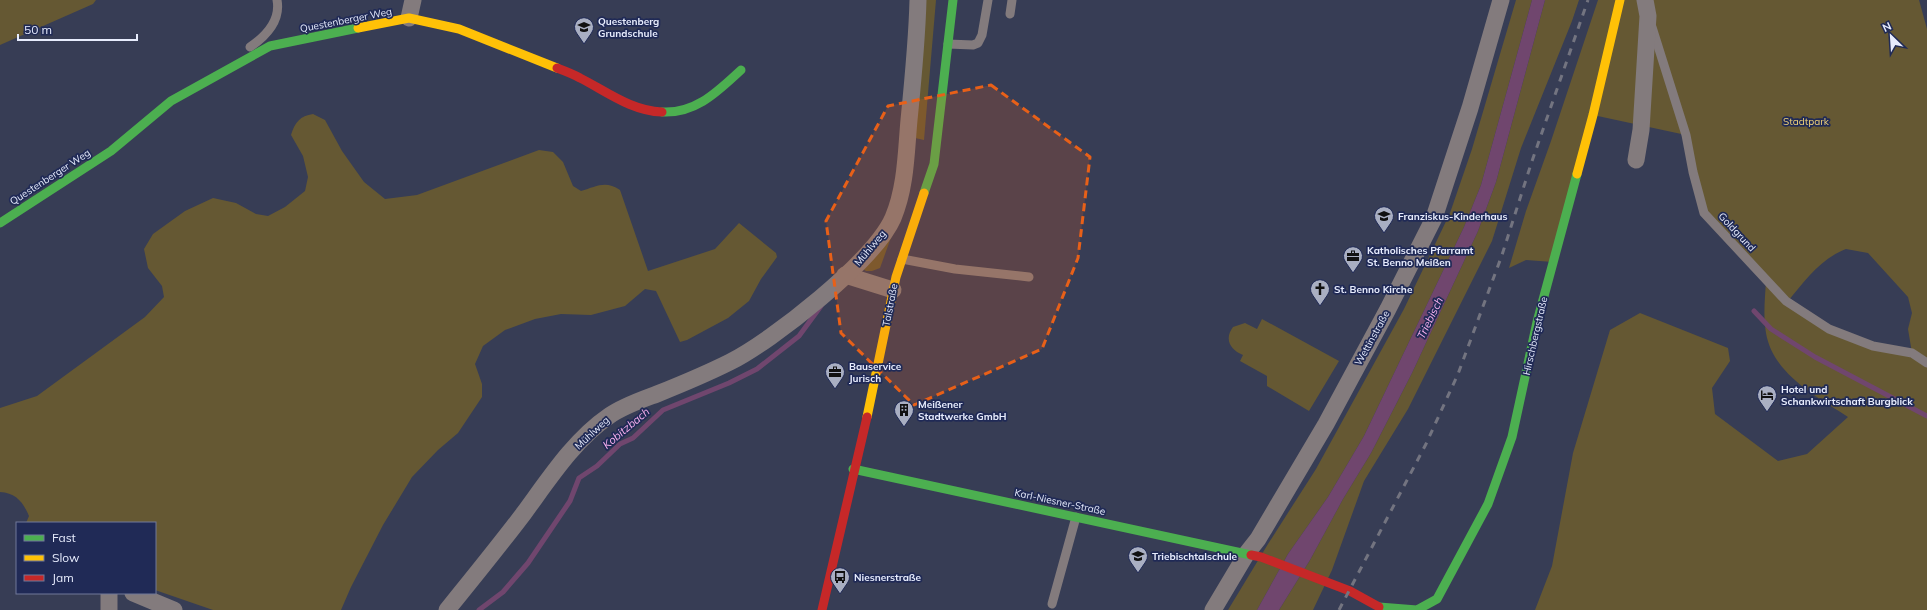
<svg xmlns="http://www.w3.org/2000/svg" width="1927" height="610" font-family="Mulish,sans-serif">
<rect width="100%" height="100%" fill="#373d55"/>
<g fill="#655833" fill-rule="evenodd">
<path d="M0,0h96l-3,4 -93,41z"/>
<path d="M923,0h13l-12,140 -9,-2z"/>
<path d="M1516,0h16l-51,185 -17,42 -100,209 -36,61 -40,57 -31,56h-29l40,-66 48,-75 88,-160 46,-96 22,-64z"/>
<path d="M1545,0h34l-7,21 -51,127 -29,93 -84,168 -44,72 -32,89 -19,40h-34l31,-50 33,-61 28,-46 41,-80 66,-142 18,-49z"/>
<path d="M1598,0h321l8,29v581h-392l17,-44 21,-113 37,-123 30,-17 88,35 2,13 -18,27 3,26 63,47 29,-7 41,-37c-32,-21 -75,-43 -82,-84 -3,-17 -1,-35 0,-52l-62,-68 -18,-78 -93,-20 -40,147 -27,-2 -17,8 17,-57 25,-70zM1846,249l22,4 40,44 4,16 -4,16 4,24 -83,-24 -41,-28c17,-20 32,-42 58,-52z"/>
<path d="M313,114l12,6 17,31 22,31 21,17 32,-4 122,-45 14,2 10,10 10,24 8,5c15,-4 24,-11 39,-1l28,81 67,-22 24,-26 37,30 1,4 -16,22 -12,22 -21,17 -41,22 -7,2 -24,-51 -11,-2 -20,17 -34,9 -30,-1 -26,5 -30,11 -22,16 -8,18 7,20v13l-24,36 -20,17 -26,27 -29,48 -32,62 -10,23h-128l-58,-20v-67h-129l3,-7c-6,-14 -13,-23 -29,-24v-84l37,-12 108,-79 19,-20 -2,-11 -14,-18 -4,-19 9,-15 32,-23 28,-13 23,5 20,11 12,2 17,-9 20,-16 3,-14 -5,-21 -12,-21c4,-13 9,-19 22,-21z"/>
<path d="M893,232l-13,36 -8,3h-6l-4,-3z"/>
<path d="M1262,319l77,42 -30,50 -42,-25v-10l-27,-15 3,-6c-13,-5 -19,-16 -10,-28l12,-4 12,6z"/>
</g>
<path fill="#70466e" d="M1532,0h13l-49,182 -18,49 -66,142 -41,80 -28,46 -33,61 -31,50h-22l31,-56 40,-57 36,-61 100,-209 17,-42z"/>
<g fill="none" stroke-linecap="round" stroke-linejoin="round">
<g stroke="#70466e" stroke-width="5">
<path d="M1754,311l17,18 44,28 112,59"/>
<path d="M479,610l24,-18 25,-29 42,-62 9,-23 18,-12 23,-22 13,-6 30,-28 66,-27 28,-14 42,-33 22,-30"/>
</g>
<g stroke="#837b7d" stroke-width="9">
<path d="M1010,14l2,-14"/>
<path d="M1652,27l34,108 7,37 11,41 82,88 43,28 44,17 39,7 15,10"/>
<path d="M948,44l25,1 5,-2 4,-8 6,-35"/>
<path d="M250,47c16,-11 31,-26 27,-47"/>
<path d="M902,259l53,10 74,8"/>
<path d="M1052,604l24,-87"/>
</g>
<g stroke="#837b7d" stroke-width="17">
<path d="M409,18l4,-18"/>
<path d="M1636,160l5,-30 7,-114 -3,-16"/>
<path d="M845,275l48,15"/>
<path d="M133,593l41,17"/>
<path d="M109,610v-17"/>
<path d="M447,610c26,-32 52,-64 77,-97 25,-34 50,-73 85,-97 14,-10 32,-16 48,-22 25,-10 49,-20 73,-32 42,-21 144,-101 163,-144 13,-31 13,-65 16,-98 4,-40 8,-80 9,-120"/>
<path d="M1213,610l34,-57 11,-14 68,-115 62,-115 46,-91 36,-110 31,-108"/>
</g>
<g stroke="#4caf50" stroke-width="9">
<path d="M662,112c34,2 56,-21 79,-42"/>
<path d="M924,193l10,-29 19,-164"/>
<path d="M0,223l111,-72 60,-50 99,-55 88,-18"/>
<path d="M853,469l398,86"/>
<path d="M1379,607l38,3 20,-11 51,-95 24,-67 25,-115 40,-148"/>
</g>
<g stroke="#ffc107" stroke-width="9">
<path d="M358,28l51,-10 50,11 98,39"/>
<path d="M1577,174l16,-59 27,-115"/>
<path d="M867,417l29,-140 28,-84"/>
</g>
<g stroke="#c62828" stroke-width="9">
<path d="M557,68c8,3 16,6 23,10 26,13 51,33 82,34"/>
<path d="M1251,555l10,2 89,34 29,16"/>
<path d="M822,610l45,-193"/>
</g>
<path stroke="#737480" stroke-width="3" stroke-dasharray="7 7" stroke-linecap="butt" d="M1339,610l87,-166 32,-70 44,-119 29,-91 57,-164"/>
</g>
<path fill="#e86018" fill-opacity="0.2" stroke="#e86018" stroke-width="3" stroke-dasharray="8 5" stroke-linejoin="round" d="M991,85l99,72 -12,101 -36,91 -128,56 -73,-72 -15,-112 62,-115z"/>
<defs>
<symbol id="school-pin" viewBox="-11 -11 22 30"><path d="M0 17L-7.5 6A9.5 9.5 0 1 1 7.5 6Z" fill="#a9afc2" stroke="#202a56"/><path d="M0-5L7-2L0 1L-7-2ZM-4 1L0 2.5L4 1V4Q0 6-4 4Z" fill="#111"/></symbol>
<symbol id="office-pin" viewBox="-11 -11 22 30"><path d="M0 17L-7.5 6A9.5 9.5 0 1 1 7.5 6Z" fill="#a9afc2" stroke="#202a56"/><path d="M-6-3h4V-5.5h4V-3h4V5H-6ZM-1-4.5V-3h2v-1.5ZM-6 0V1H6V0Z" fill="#111"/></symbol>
<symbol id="church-pin" viewBox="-11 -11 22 30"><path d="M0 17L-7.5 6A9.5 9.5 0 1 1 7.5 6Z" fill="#a9afc2" stroke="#202a56"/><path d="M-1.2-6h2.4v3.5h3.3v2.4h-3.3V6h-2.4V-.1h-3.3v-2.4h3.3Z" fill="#111"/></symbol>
<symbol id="hotel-pin" viewBox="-11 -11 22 30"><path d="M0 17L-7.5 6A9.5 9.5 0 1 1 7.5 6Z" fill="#a9afc2" stroke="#202a56"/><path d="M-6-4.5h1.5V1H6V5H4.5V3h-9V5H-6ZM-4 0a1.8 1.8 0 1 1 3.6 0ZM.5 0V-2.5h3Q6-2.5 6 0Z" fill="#111"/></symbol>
<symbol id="building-pin" viewBox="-11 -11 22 30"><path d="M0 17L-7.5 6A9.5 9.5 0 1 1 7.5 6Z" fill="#a9afc2" stroke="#202a56"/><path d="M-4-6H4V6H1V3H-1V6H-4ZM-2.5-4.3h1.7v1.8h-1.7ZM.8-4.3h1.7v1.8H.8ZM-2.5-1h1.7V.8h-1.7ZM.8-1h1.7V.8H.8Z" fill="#111"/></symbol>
<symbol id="bus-pin" viewBox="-11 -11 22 30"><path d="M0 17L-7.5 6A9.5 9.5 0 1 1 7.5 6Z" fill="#a9afc2" stroke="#202a56"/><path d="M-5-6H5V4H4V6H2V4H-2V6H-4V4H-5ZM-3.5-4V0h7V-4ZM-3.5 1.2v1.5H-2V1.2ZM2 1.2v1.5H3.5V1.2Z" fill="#111"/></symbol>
</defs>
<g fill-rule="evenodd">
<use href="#school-pin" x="573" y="16" width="22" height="30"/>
<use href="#school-pin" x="1373" y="205" width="22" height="30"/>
<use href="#office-pin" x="1342" y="245" width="22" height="30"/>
<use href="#church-pin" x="1309" y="278" width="22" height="30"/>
<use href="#office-pin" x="824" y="361" width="22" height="30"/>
<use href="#hotel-pin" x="1756" y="384" width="22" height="30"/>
<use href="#building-pin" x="893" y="399" width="22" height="30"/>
<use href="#school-pin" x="1127" y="545" width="22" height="30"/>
<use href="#bus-pin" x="829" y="566" width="22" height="30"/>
</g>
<g text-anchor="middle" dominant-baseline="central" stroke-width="3.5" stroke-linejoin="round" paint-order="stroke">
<g font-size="10" fill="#e7ecfd" stroke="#202a56">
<text transform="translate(346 20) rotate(-11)">Questenberger Weg</text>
<text transform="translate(50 177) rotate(-33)">Questenberger Weg</text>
<text transform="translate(1737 232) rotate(47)">Goldgrund</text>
<text transform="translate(870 248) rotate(-50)">Mühlweg</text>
<text transform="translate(890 305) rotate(-79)">Talstraße</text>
<text transform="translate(1535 336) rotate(-77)">Hirschbergstraße</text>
<text transform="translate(1372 338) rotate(-61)">Wettinstraße</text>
<text transform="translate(592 433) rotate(-43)">Mühlweg</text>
<text transform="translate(1060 502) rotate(12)">Karl-Niesner-Straße</text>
</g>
<g font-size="10" font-weight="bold" fill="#e7ecfd" stroke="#202a56" text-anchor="start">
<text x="598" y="21">Questenberg<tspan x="598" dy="12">Grundschule</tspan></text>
<text x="1398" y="216">Franziskus-Kinderhaus</text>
<text x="1367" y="250">Katholisches Pfarramt<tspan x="1367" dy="12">St. Benno Meißen</tspan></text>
<text x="1334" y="289">St. Benno Kirche</text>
<text x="849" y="366">Bauservice<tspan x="849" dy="12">Jurisch</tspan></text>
<text x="1781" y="389">Hotel und<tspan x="1781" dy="12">Schankwirtschaft Burgblick</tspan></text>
<text x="918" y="404">Meißener<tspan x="918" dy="12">Stadtwerke GmbH</tspan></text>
<text x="1152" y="556">Triebischtalschule</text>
<text x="854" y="577">Niesnerstraße</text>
</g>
<g font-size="10" fill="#f4d579" stroke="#202a56">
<text x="1806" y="121">Stadtpark</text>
</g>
<g font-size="11" font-style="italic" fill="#fab1f0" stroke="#202a56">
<text transform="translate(1430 318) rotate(-64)">Triebisch</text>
<text transform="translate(626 428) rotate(-40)">Kobitzbach</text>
</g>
</g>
<rect x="16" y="522" width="140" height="72" fill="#202a56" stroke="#707899"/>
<rect x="24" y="535" width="20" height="6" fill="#4caf50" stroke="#707899"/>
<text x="52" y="542" font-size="12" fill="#e7ecfd">Fast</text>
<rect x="24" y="555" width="20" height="6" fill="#ffc107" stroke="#707899"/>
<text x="52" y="562" font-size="12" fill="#e7ecfd">Slow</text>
<rect x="24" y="575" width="20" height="6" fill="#c62828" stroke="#707899"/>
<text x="52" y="582" font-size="12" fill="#e7ecfd">Jam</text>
<g transform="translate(1891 36) rotate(335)" stroke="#202a56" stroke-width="3" paint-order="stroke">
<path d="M0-3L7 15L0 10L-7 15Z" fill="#e7ecfd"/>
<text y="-6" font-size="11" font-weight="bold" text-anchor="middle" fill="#e7ecfd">N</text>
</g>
<path d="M18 34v6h119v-6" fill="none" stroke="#e7ecfd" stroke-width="2"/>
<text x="24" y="34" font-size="12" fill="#e7ecfd" stroke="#202a56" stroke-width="3" paint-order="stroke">50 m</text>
</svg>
